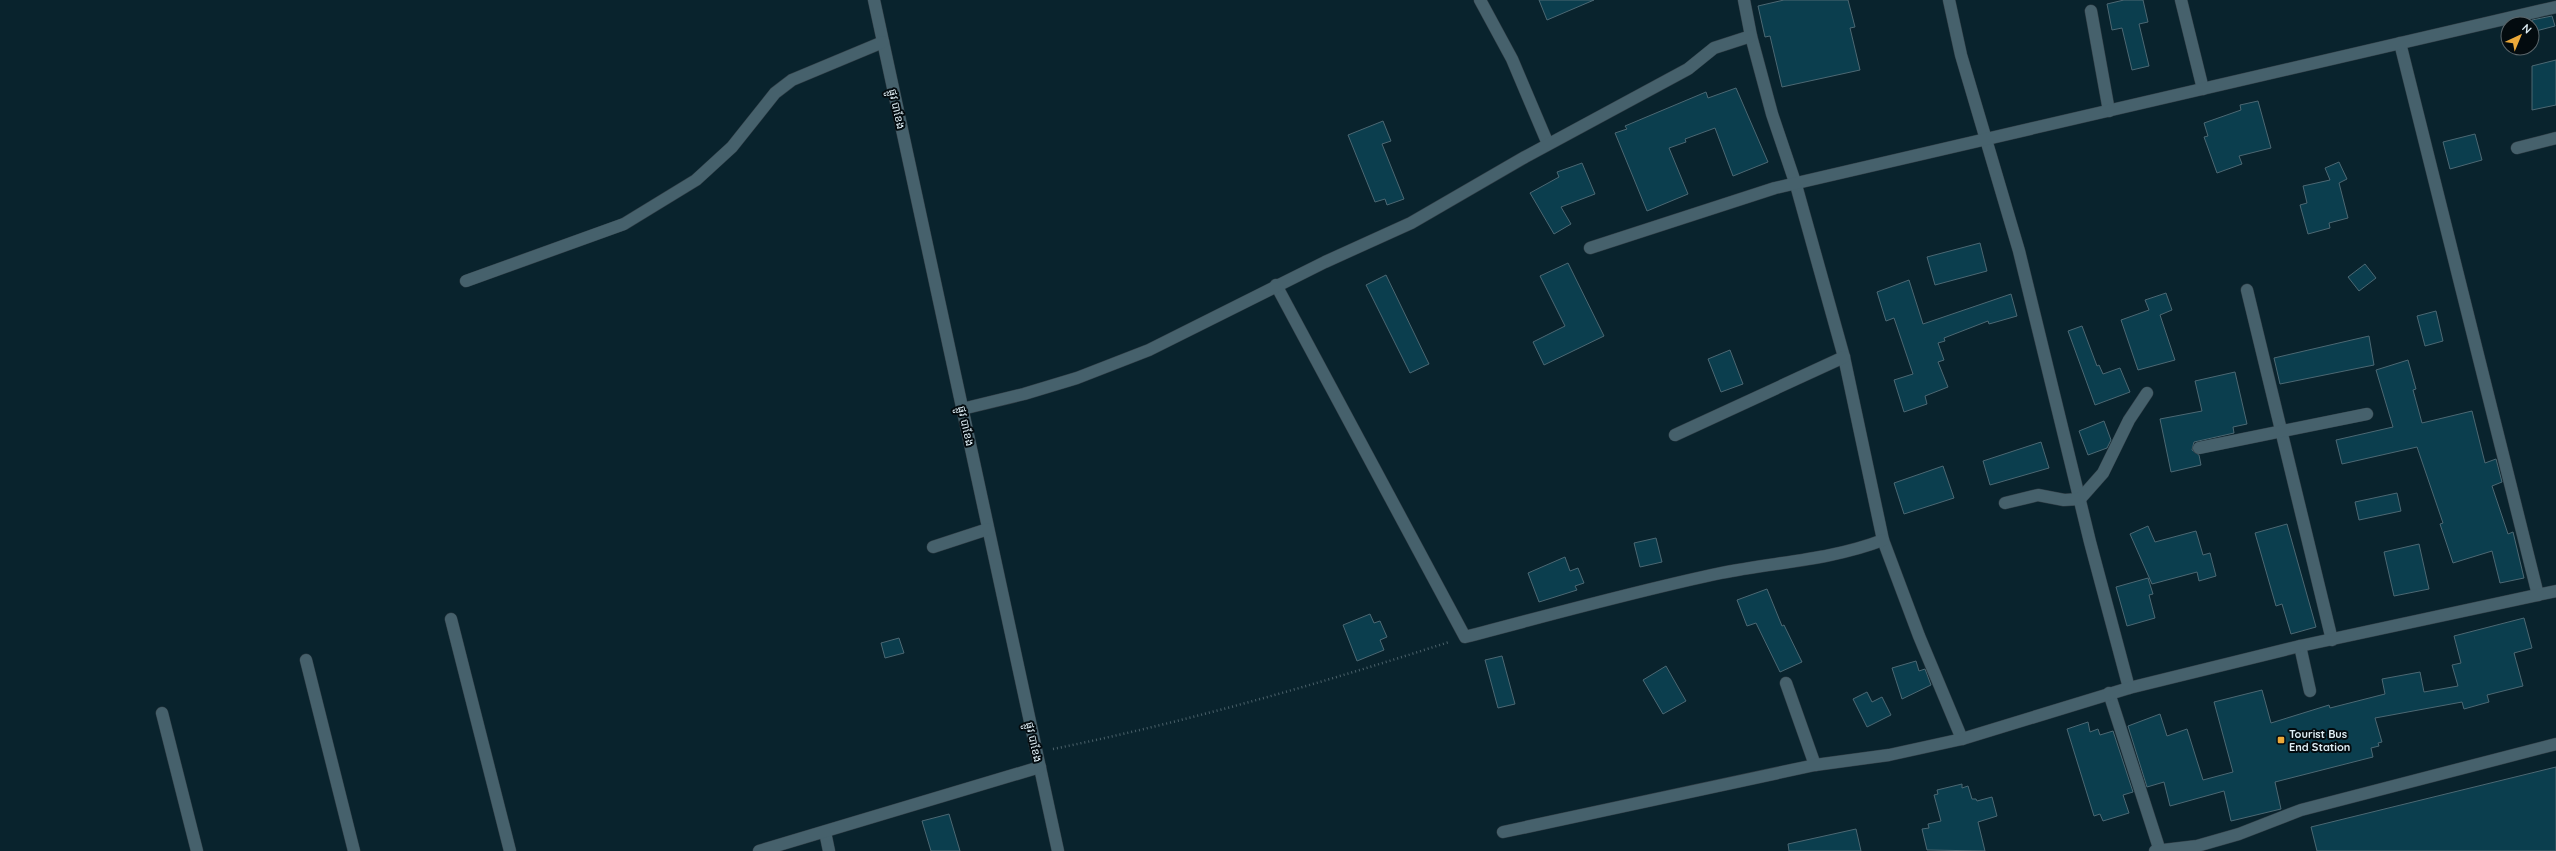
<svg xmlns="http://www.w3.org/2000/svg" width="2556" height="851" font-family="Quicksand,'Noto Sans Khmer',sans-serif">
<rect width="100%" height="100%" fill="#09232d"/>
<g fill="#0b3e4e" stroke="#4c6873">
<path d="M1539,0h55l-47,20z"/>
<path d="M1784,0h64l7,27 -5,1 10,42 -78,17 -12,-51 -5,1 -7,-31z"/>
<path d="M2124,0h19l5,22 -9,2 10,42 -17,4 -10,-42 -10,2 -5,-26z"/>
<path d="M2552,16l3,10 -23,6v-12z"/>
<path d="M2556,60v45l-24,5v-44z"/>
<path d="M1736,88l32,74 -35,14 -18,-48 -30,11 1,3 -17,6 19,46 -41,17 -32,-78 12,-4 -2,-3 81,-34 2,6z"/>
<path d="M2258,101l13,47 -32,8 3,8 -25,9 -13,-36 4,-1 -4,-13 37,-13 -1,-5z"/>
<path d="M1383,121l8,20 -9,3 22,55 -17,6 -2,-6 -10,3 -27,-67z"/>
<path d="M2475,134l7,26 -32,9 -7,-27z"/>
<path d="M2339,162l8,17 -8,4 9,35 -19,5 1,5 -22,6 -8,-29 7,-2 -4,-17 27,-6 -5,-12z"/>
<path d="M1582,163l13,31 -34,13 10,17 -17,10 -24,-41 29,-16 -2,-5z"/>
<path d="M1980,243l7,28 -52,14 -8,-28z"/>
<path d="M1568,263l36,73 -60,29 -11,-23 32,-16 -25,-50z"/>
<path d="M2365,264l11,14 -17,13 -11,-14z"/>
<path d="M1386,275l43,89 -19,9 -44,-88z"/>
<path d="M1909,280l14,44 88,-30 6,22 -28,8 -1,-3 -44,17 1,3 -7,2 6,17 -6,2 10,25 -23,9 2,8 -23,8 -10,-32 19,-6 -19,-56 -8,3 -9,-29z"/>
<path d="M2166,293l6,17 -12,5 15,45 -37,10 -17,-50 28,-10 -4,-10z"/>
<path d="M2436,311l7,30 -18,5 -8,-30z"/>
<path d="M2082,326l15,40 2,-1 4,9 17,-6 10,24 -35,13 -27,-74z"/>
<path d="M2369,336l5,29 -94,19 -6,-26z"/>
<path d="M1730,350l13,34 -22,8 -13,-33z"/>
<path d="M2408,360l8,29 -3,1 9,33 50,-12 13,52 11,-4 6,23 -10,4 16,48 5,-2 11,46 -24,5 -8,-32 -39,12 -13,-39 3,-1 -26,-76 -75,17 -6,-24 57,-13 -17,-57z"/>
<path d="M2235,372l12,52 -14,3 1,6 -40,9 -2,8 7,5 2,10 -30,7 -11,-53 42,-8 -7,-30z"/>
<path d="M2104,421l7,19 -4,8 -19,7 -9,-24z"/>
<path d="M2041,442l8,26 -59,17 -7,-24z"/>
<path d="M1943,466l11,32 -50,16 -10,-31z"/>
<path d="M2397,493l4,18 -42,9 -4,-18z"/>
<path d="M2287,524l29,103 -25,7 -9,-30 -6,2 -21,-73z"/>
<path d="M2148,526l7,16 41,-11 7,24 7,-2 6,23 -17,5 -2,-9 -45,12 -22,-50z"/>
<path d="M1656,538l6,24 -22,5 -6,-24z"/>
<path d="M2419,544l10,45 -35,7 -10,-44z"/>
<path d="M1565,557l5,14 8,-3 6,15 -9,3 2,4 -38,12 -11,-29z"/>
<path d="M2148,578l5,16 -4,1 6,23 -28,8 -11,-39z"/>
<path d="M1767,589l15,37 2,-1 18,37 -22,10 -24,-49 -9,3 -10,-26z"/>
<path d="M1370,614l4,9 6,-2 7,16 -7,3 4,10 -27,11 -14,-36z"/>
<path d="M2524,618l8,30 -18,5 9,33 -36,9 2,7 -25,7 -2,-7 -87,16 7,24 -4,1 1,3 -8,2 2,9 -98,25 6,27 -50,12 -7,-30 -54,15 -6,-24 -17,5 -19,-61 32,-12 7,22 20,-7 16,51 30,-8 -19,-70 48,-12 9,33 58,-18 1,3 55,-14 -3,-15 38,-7 4,20 34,-6 -6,-21 9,-2 -7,-27z"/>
<path d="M899,638l5,15 -19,5 -4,-15z"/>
<path d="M1502,656l13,48 -17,4 -13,-48z"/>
<path d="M1916,661l3,10 6,-2 6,16 -29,14 -10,-31z"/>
<path d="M1666,666l20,35 -23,13 -20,-34z"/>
<path d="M1867,692l5,10 10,-5 9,18 -24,12 -14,-28z"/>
<path d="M2088,722l2,10 8,-3 2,6 13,-4 20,61 -10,3 6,18 -26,8 -3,-7 -6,2 -27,-87z"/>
<path d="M2556,767v84h-239l-6,-24z"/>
<path d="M1962,784v4l6,-2 4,13h4l1,2 15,-4 5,19 -19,6 7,29 -58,-1 -5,-21 7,-1 -1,-4 13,-3 -7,-26 4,-1 -1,-4z"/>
<path d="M949,814l11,37h-29l-9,-30z"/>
<path d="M1856,829l5,22h-72l-1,-7z"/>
</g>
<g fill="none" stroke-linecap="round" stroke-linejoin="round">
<defs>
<g id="minor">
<path d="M874,0l184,851"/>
<path d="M1480,0l32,59 36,85"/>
<path d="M1744,0l7,36 21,78 24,71 48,172 39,183 36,96 43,103"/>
<path d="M1949,0l12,55 58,196 71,291 39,146"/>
<path d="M2181,0l22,89"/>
<path d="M2091,11l18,100"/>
<path d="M2400,43l138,552"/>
<path d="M2517,148l39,-10"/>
<path d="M1590,248l185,-60 781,-181"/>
<path d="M466,281l158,-57 72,-44 36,-33 43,-54 17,-13 91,-38"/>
<path d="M1276,285l189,352c85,-22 170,-46 256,-64 55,-11 110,-13 162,-33"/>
<path d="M2247,290l85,350"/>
<path d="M962,409l62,-15 53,-16 72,-28 176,-88 86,-39 114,-66 163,-88 26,-21 37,-12"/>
<path d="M1675,435l169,-78"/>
<path d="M2199,448l168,-34"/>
<path d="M2005,503l33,-8 26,5 16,-1 23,-26 26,-53 18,-27"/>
<path d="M933,547l55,-18"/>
<path d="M451,619l59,232"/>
<path d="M2300,646l10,45"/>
<path d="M306,660l48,191"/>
<path d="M1786,683l29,82"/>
<path d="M2109,693l51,158"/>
<path d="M162,713l35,138"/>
<path d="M825,832l4,19"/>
<path d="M1503,832l312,-67 74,-10 73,-16 167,-51 171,-42 256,-55"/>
<path d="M759,851l281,-84"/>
<path d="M2155,851l42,-5 42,-12 62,-24 255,-66"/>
</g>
</defs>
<use href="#minor" stroke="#313e46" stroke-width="13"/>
<path stroke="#4c626b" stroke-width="2.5" stroke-dasharray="1 3" stroke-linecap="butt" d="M1053,749c134,-27 266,-65 396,-107"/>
<use href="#minor" stroke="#46616c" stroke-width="12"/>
</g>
<rect fill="#eca93a" stroke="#030b0f" stroke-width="1.5" x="2277" y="736" width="8" height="8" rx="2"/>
<g text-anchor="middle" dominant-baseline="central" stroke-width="4" stroke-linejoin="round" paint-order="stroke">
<g font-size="11" fill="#dfeef5" stroke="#030b0f">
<text transform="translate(897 109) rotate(78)">ផ្លូវ បាខែង</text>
<text transform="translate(966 426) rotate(78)">ផ្លូវ បាខែង</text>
<text transform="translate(1034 742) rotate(78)">ផ្លូវ បាខែង</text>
</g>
<g font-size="11" font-weight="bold" fill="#dfeef5" stroke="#030b0f" text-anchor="start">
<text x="2289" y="734">Tourist Bus<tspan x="2289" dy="13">End Station</tspan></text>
</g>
</g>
<g transform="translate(2520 36) rotate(44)"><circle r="19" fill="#030b0f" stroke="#5b666b"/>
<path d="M0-3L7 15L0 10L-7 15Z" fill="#eca93a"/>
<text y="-6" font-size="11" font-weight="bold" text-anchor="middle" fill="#dfeef5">N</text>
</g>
</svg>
